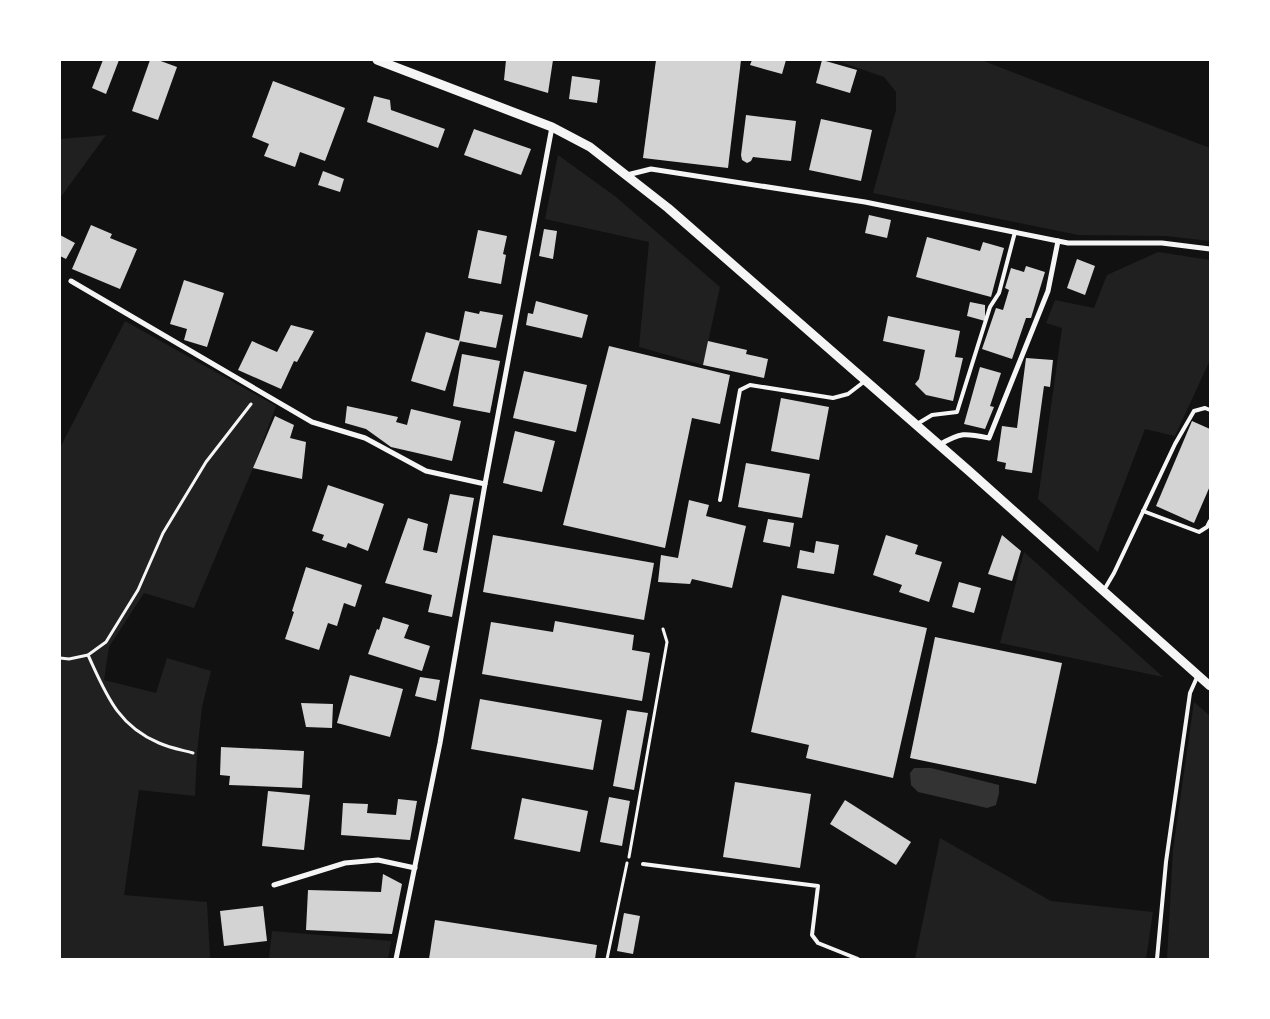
<svg xmlns="http://www.w3.org/2000/svg" width="1270" height="1019" font-family="Signika,sans-serif">
<rect width="100%" height="100%" fill="#111"/>
<g fill="#202020">
<path d="M835,60h146l229,88v93l-44,-5 -88,-1 -205,-42 23,-83v-18l-12,-15z"/>
<path d="M106,135l-46,63 1,-59z"/>
<path d="M558,155l58,42 104,90 -17,78 -64,-18 10,-105 -104,-23z"/>
<path d="M1158,252l52,8v100l-35,76 -30,-7 -47,123 -60,-53 24,-171 -16,-5 9,-23 39,8 13,-33z"/>
<path d="M125,321l151,85 -23,62 -59,140 -50,-15 -35,54 -5,33 52,13 11,-35 44,13 -9,36 -5,46 -2,43 -56,-6 -15,105 83,7 3,56h59l3,-27 119,10 -3,18h-328v-511z"/>
<path d="M1024,552l139,125 -163,-34z"/>
<path d="M1194,702l16,14v243h-43l6,-109z"/>
<path d="M940,838l111,63 102,11 -7,47h-231z"/>
</g>
<path fill="#333" d="M914,768h17l68,17v8l-3,12 -9,3 -69,-16 -7,-7 -1,-12z"/>
<g fill="#d3d3d3">
<path d="M103,60h16l-13,34 -14,-6z"/>
<path d="M150,60h8l19,7 -19,53 -26,-9z"/>
<path d="M506,60l12,1v-1h35l-5,33 -44,-13z"/>
<path d="M656,60h85l-13,108 -85,-10z"/>
<path d="M752,60h34l-4,14 -32,-9z"/>
<path d="M822,60l35,10 -7,23 -34,-10z"/>
<path d="M572,76l28,4 -3,23 -28,-4z"/>
<path d="M273,81l72,27 -20,53 -25,-9 -5,15 -31,-11 5,-12 -17,-7z"/>
<path d="M374,96l16,4 1,10 54,19 -7,19 -71,-26z"/>
<path d="M746,115l50,6 -5,40 -38,-4 -2,4 -4,2 -5,-3 -1,-5z"/>
<path d="M821,119l51,11 -11,51 -52,-11z"/>
<path d="M474,129l57,20 -10,26 -57,-20z"/>
<path d="M323,171l21,8 -4,13 -22,-7z"/>
<path d="M869,215l22,5 -4,18 -22,-5z"/>
<path d="M91,225l21,9 -2,4 27,11 -17,40 -48,-20z"/>
<path d="M544,229l13,2 -4,28 -14,-3z"/>
<path d="M478,230l29,6 -4,18 3,1 -5,29 -33,-6z"/>
<path d="M60,235l15,8 -9,16 -6,-3z"/>
<path d="M927,237l53,14 3,-9 21,6 -13,49 -75,-20z"/>
<path d="M1077,259l18,7 -10,29 -18,-7z"/>
<path d="M1026,266l19,6 -14,46h-5l-14,41 -30,-10 14,-41 7,2 6,-20 -4,-2 6,-20 13,4z"/>
<path d="M184,280l40,13 -17,54 -23,-7 3,-11 -17,-5z"/>
<path d="M536,301l52,14 -6,23 -56,-13 2,-12 5,1z"/>
<path d="M970,302l15,3v16l-18,-5z"/>
<path d="M465,311l14,3 1,-3 23,4 -7,33 -37,-7z"/>
<path d="M888,316l72,15 -5,26 8,1 -10,43 -27,-6 -11,-11 4,-5 6,-29 -42,-9z"/>
<path d="M291,325l23,6 -17,31 -3,-1 -13,28 -43,-19 14,-29 25,11z"/>
<path d="M426,332l34,9 -15,50 -34,-10z"/>
<path d="M708,341l39,9 -1,4 22,5 -4,19 -61,-13z"/>
<path d="M609,346l121,29 -10,49 -28,-6 -27,130 -102,-23z"/>
<path d="M462,354l38,7 -10,52 -37,-7z"/>
<path d="M1026,358l27,2 -3,27 -6,-1 -12,87 -27,-4 1,-6 -9,-2 5,-35 15,2z"/>
<path d="M980,367l21,6 -11,33 4,1 -9,22 -21,-5z"/>
<path d="M524,371l63,14 -11,47 -63,-14z"/>
<path d="M781,398l48,9 -10,53 -48,-9z"/>
<path d="M347,406l51,11 -2,5 11,3 4,-16 50,12 -9,40 -61,-14 -25,-18 -21,-6z"/>
<path d="M275,416l19,9 -4,13 16,4 -4,37 -49,-11z"/>
<path d="M1192,421l18,8v57l-16,37 -38,-17z"/>
<path d="M515,431l40,10 -13,51 -39,-9z"/>
<path d="M746,463l64,11 -8,44 -64,-11z"/>
<path d="M328,485l56,19 -16,47 -20,-8 -2,5 -24,-8 2,-5 -12,-4z"/>
<path d="M450,494l24,4 -22,119 -24,-5 4,-17 -47,-12 23,-65 20,6 -5,26 14,3z"/>
<path d="M689,500l20,5 -3,11 40,10 -14,62 -40,-9 -2,5 -32,-2 3,-27 17,3z"/>
<path d="M768,519l26,4 -4,24 -27,-5z"/>
<path d="M493,535l161,28 -10,57 -161,-28z"/>
<path d="M886,535l32,10 -3,9 27,8 -13,40 -30,-10 3,-7 -29,-10z"/>
<path d="M1002,535l19,16 -9,30 -24,-7z"/>
<path d="M816,541l23,4 -5,29 -37,-6 3,-18 14,3z"/>
<path d="M306,567l56,18 -7,22 -11,-4 -7,23 -9,-3 -9,27 -34,-11 9,-27 -2,-1z"/>
<path d="M959,582l22,6 -7,25 -22,-6z"/>
<path d="M782,595l145,33 -34,150 -87,-20 3,-13 -58,-13z"/>
<path d="M383,617l26,8 -5,13 26,8 -8,25 -54,-17 9,-25 2,1z"/>
<path d="M555,621l79,14 -2,15 18,3 -8,48 -160,-27 9,-52 62,10z"/>
<path d="M935,637l127,26 -26,121 -126,-26z"/>
<path d="M350,675l53,14 -13,48 -53,-14z"/>
<path d="M420,677l20,3 -4,21 -21,-5z"/>
<path d="M480,699l122,21 -9,50 -122,-21z"/>
<path d="M301,703l32,1 -1,24 -26,-1z"/>
<path d="M627,710l21,3 -14,77 -21,-4z"/>
<path d="M221,747l83,4 -2,37 -73,-3 1,-9 -10,-1z"/>
<path d="M735,782l76,12 -11,74 -77,-11z"/>
<path d="M268,791l42,4 -6,55 -42,-4z"/>
<path d="M609,797l21,4 -8,45 -22,-4z"/>
<path d="M522,798l66,13 -8,41 -66,-13z"/>
<path d="M398,799l19,2 -7,39 -69,-5 2,-32 25,1 -1,9 29,2z"/>
<path d="M845,800l66,42 -15,23 -66,-41z"/>
<path d="M383,874l19,10 -10,50 -86,-4 2,-40 73,2z"/>
<path d="M263,906l4,35 -43,5 -4,-35z"/>
<path d="M624,913l16,3 -7,38 -16,-3z"/>
<path d="M435,920l162,25 -2,14h-166z"/>
</g>
<g fill="none" stroke-linecap="round" stroke-linejoin="round">
<g stroke="#f5f5f5" stroke-width="3">
<path d="M88,655c18,39 29,70 71,88 11,5 23,7 34,10"/>
<path d="M60,658l9,1 19,-4 18,-13 32,-52 25,-57 43,-71 45,-58"/>
<path d="M629,857l38,-215 -4,-13"/>
<path d="M607,959l20,-96"/>
</g>
<g stroke="#f5f5f5" stroke-width="4">
<path d="M917,424l15,-9 25,-3 33,-105 9,-14 16,-61"/>
<path d="M720,500l20,-110 10,-5 83,13 15,-4 17,-13"/>
<path d="M1143,511l56,21 8,-5 3,-6"/>
<path d="M1104,590l10,-17 61,-129 19,-33 11,-3 5,2"/>
<path d="M643,864l175,22 -6,49 6,8 40,16"/>
<path d="M1157,959l9,-97 24,-169 8,-18"/>
</g>
<g stroke="#f5f5f5" stroke-width="5">
<path d="M627,175l24,-6 214,33 203,41h94l48,6"/>
<path d="M71,281l241,141 53,16 61,33 59,13"/>
<path d="M939,445c22,-13 26,-12 50,-7l59,-147 10,-50"/>
<path d="M274,885l71,-22 33,-3 37,8"/>
<path d="M396,959l44,-216 45,-259 67,-357"/>
</g>
<path stroke="#f5f5f5" stroke-width="9" d="M377,60l175,67 38,20 78,61 301,263 241,215"/>
</g>
<rect width="1270" height="1019" fill="none" stroke="#ffffff" stroke-width="122"/>
</svg>
